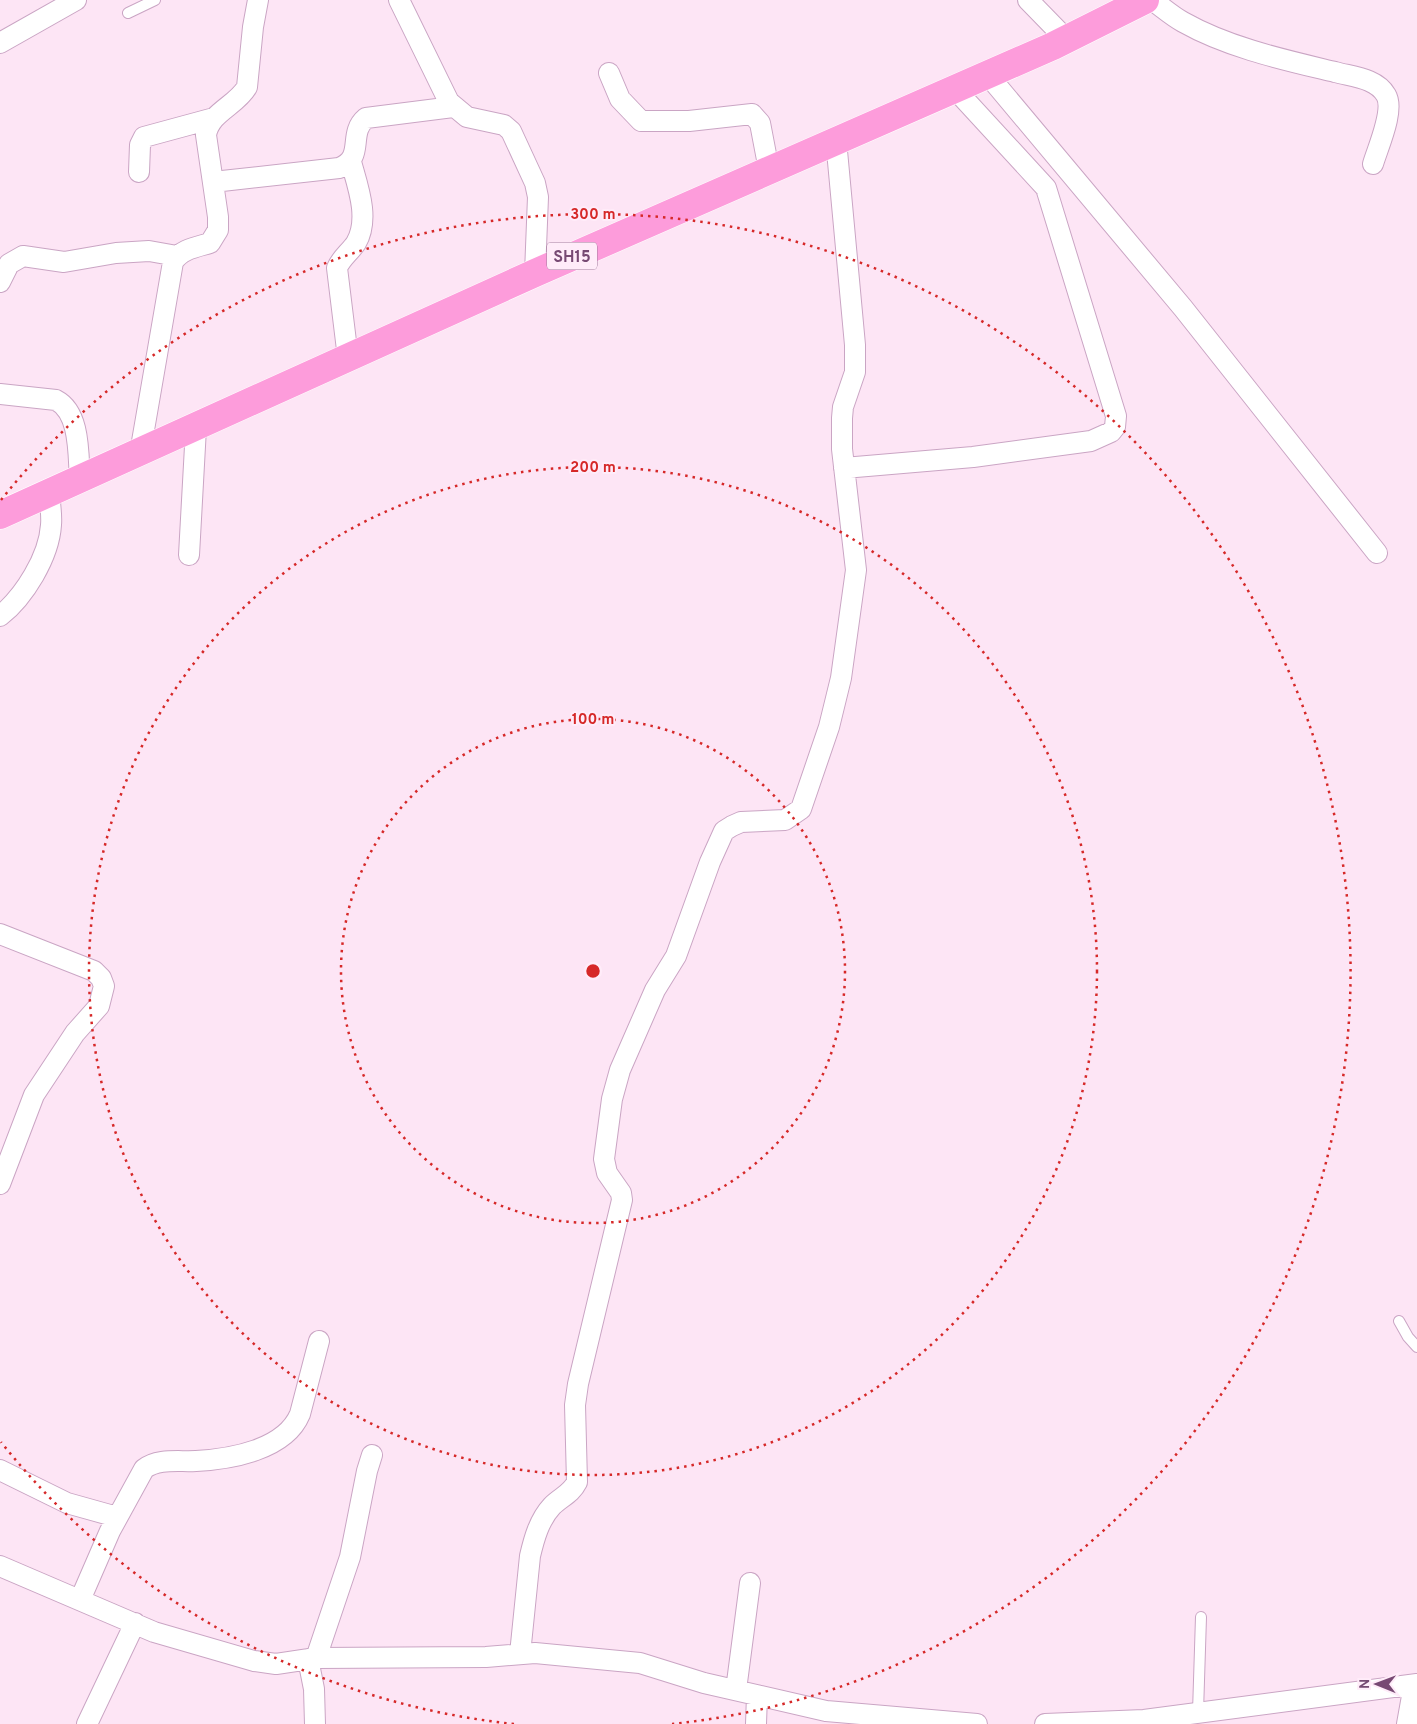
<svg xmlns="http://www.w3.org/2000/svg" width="1417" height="1724" font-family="Overpass,sans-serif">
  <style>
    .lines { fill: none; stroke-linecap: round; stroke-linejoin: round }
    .service-casing { stroke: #caa5c4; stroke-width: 12 }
    .minor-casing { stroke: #caa5c4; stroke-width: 22 }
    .primary-casing { stroke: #fff; stroke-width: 29 }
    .service { stroke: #fff; stroke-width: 10 }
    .minor { stroke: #fff; stroke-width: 20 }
    .primary { stroke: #fd9cdb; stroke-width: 28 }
    .ring { fill: none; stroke: #d62828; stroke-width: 2.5; stroke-dasharray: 2.5 5 }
    .labels { text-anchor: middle; stroke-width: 4; stroke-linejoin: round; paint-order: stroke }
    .shield { fill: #ffecf9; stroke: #a07a9b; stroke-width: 1 }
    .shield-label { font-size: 16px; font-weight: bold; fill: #774973 }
    .centre { fill: #d62828; stroke: #ffecf9; stroke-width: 2.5 }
    .ring-label { font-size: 15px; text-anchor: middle; font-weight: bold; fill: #d62828; stroke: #ffecf9; stroke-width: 4; stroke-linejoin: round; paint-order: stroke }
  </style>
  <rect width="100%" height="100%" fill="#fde5f5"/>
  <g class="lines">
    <!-- service casing -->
    <g class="service-casing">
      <path id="service" d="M 128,13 L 155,0
        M 1399,1321 L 1408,1337 L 1417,1347
        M 1198,1712 L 1201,1617"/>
    </g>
    <!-- minor casing -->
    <g class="minor-casing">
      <path id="minor" d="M 399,0 L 449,102 L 467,117 L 504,125 L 511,131 L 535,183 L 538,197 L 535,273
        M 1028,0 L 1066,39
        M 1152,0 C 1162,7 1172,16 1183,22 C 1229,48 1285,60 1335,72 C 1353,77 1376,78 1386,95 C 1395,110 1378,147 1373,164
        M 0,43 L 76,0
        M 609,73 L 620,99 L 641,121 L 689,121 L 752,114 L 760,123 L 769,170
        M 988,75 L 1183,308 L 1377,553
        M 139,172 L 140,145 L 144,137 L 214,118
        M 213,182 L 339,168 C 366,157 347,134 366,118 L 453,107
        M 0,282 L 9,264 L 23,256 L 64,262 L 116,253 L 149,251 L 177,256
        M 348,358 L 337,268 C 341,258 350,252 356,243 C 370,219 358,187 351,162
        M 0,394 L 56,400 C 81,413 78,456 80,480
        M 140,453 L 173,262 C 181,249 197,247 210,243 L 218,230 L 218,217 L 206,135 C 210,112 236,106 247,87 L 253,27 L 258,0
        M 844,468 L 973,457 L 1091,441 L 1111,432 L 1115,427 L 1116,416 L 1046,188 L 955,89
        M 189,555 L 196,428
        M 0,616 C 24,597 49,557 51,525 C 52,515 50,504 49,494
        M 0,934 L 94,971 L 101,978 L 104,986 L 99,1006 L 75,1033 L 34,1095 L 0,1184
        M 0,1470 L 67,1503 L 117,1517
        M 0,1566 L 154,1632 L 254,1661 L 276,1664 L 316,1658 L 486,1657 L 535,1653 L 640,1663 L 704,1683 L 826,1711 L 977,1724
        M 80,1600 L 110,1531 L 144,1469 C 158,1458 179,1462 196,1461 C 231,1459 285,1450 300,1414 L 319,1341
        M 520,1654 L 530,1556 C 534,1539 539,1520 552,1506 C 561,1497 571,1494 577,1482 L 575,1405 L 578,1384 L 622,1200 L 621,1193 L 607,1173 L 604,1159 L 612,1099 L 620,1070 L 655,990 L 676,956 L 710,862 L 724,831 L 732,826 L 741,822 L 785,820 L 801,809 L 829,727 L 841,678 L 856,570 L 842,449 L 842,418 L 843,407 L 855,372 L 855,345 L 836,140
        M 316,1658 L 350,1557 L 367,1471 L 372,1455
        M 308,1659 L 314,1689 L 315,1724
        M 736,1690 L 750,1583
        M 87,1724 L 135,1623
        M 756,1724 L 757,1695
        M 1045,1724 L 1144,1720 L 1417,1684
        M 1407,1724 L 1414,1685"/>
    </g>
    <!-- primary casing -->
    <g class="primary-casing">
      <path id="primary" d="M 0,515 L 535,273 L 1053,46 L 1145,0"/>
    </g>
    <!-- service -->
    <use href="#service" class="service"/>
    <!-- minor -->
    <use href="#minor" class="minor"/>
    <!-- primary -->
    <use href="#primary" class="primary"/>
  </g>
  <!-- distance rings -->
  <g class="ring">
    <circle cx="593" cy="971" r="252"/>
    <circle cx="593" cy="971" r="504"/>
    <path d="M514 1724A757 757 0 0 1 1 1442M1 500A757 757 0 1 1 672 1724"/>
  </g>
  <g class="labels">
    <!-- shield labels -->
    <rect class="shield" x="547" y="242.5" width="50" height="27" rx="4"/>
    <g class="shield-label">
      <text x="572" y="262">SH15</text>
    </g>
  </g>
  <circle cx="593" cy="971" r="8" class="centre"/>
  <g class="ring-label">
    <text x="593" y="219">300 m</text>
    <text x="593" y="472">200 m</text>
    <text x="593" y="724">100 m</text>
  </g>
  <!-- north arrow -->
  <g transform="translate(1377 1684) rotate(271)" stroke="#ffecf9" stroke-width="4" paint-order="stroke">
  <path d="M0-4L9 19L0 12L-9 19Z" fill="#774973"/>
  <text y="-8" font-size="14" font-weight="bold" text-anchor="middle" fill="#774973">N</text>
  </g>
</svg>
